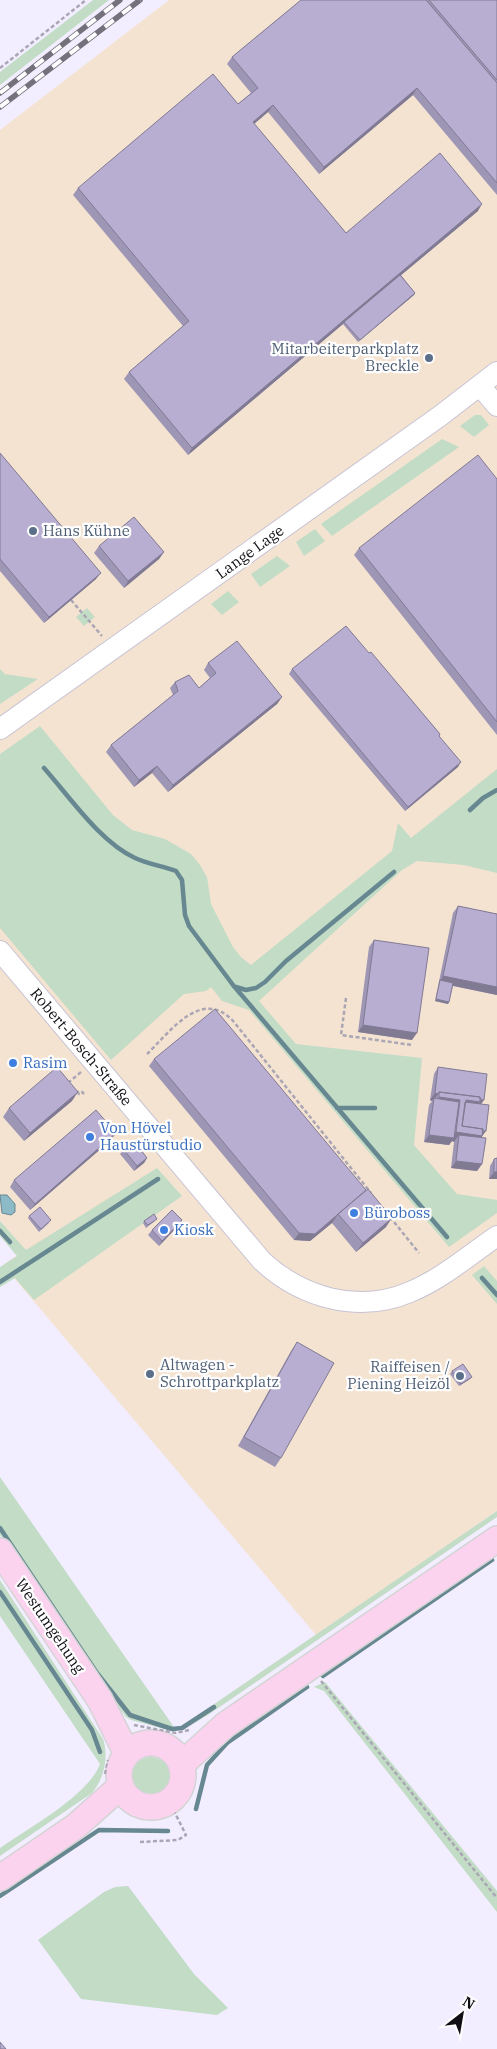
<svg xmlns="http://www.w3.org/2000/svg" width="497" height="2049" font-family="'IBM Plex Serif',serif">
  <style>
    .industrial { fill: #f5e3d2 }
    .green { fill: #c2dcc6 }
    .water { fill: #8cbac6; stroke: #678791 }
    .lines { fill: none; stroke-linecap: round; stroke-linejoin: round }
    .stream { stroke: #678791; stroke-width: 4.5 }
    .minor-casing { stroke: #c7c3d4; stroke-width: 22 }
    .major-casing { stroke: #d4d4d5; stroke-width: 28 }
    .path { stroke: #aaa6b4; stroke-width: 2.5; stroke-dasharray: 4 2.5; stroke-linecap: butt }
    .minor { stroke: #fff; stroke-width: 20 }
    .major { stroke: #fbd3ef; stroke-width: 25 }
    .rail-casing { stroke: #74717c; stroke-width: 5.5 }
    .rail { stroke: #fefefe; stroke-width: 4; stroke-dasharray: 11; stroke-linecap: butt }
    .wall { fill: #9e96b5 }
    .shaded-wall { fill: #817a93 }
    .building { fill: #b8aed2; stroke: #817a93 }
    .service-dot { fill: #5c6f8a; stroke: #fefefe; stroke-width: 2 }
    .shop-dot { fill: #3f7fe0; stroke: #fefefe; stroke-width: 2 }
    .labels { text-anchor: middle; stroke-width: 4.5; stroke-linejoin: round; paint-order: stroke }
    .service-label { font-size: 15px; fill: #4e5e75; stroke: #fefefe; text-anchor: end }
    .street-label { font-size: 15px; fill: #110f15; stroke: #fefefe }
    .shop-label { font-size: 15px; fill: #366cbe; stroke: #fefefe; text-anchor: start }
  </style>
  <rect width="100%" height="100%" fill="#f2eeff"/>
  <!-- industrial -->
  <path class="industrial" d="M 169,0 L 497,0 L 497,1511 L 316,1635 L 3,1265 L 25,1250 L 0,1221 L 0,130 Z"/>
  <!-- green -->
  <path class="green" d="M 93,0 L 109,0 L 0,85 L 0,72 Z
    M 475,415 L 481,415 L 489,425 L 474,437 L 460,426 Z
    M 442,439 L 459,447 L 332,536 L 321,524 Z
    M 315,529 L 325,541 L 304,556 L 296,542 Z
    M 277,556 L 290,566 L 260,587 L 251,574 Z
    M 228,591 L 239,602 L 222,615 L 211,604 Z
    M 87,608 L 95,617 L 84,626 L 76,617 Z
    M 0,669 L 5,674 L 38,679 L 0,704 Z
    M 40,726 L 113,815 L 132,830 L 165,839 L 191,854 L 200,865 L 207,877 L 211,904 L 233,947 L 241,957 L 251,965 L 392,851 L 398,823 L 411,838 L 497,769 L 497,873 L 464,865 L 417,861 L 402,870 L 259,1001 L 296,1044 L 422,1058 L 414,1145 L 457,1194 L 497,1200 L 497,1213 L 449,1247 L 249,1010 L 222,1001 L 211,987 L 206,991 L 184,994 L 111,1060 L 0,928 L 0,754 Z
    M 157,1168 L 182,1196 L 34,1300 L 15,1278 L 0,1287 L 0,1267 L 17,1256 L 0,1236 L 0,1221 L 26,1250 Z
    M 484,1266 L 497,1281 L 497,1304 L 472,1275 Z
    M 0,1477 L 176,1730 L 497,1511 L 497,1517 L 208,1715 C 196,1722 186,1729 172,1731 L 131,1720 L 126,1717 L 91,1671 L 0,1535 Z
    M 0,1580 L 103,1739 C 109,1757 104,1779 92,1793 L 0,1856 L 0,1848 C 27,1829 89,1795 100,1764 L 0,1616 Z
    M 325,1682 L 497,1891 L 497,1912 L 324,1691 L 314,1687 Z
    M132 1776a19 19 0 1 1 38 0a19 19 0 1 1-38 0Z
    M 128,1886 L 194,1974 L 228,2008 L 217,2015 L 81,1999 L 38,1940 L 104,1892 L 115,1887 Z"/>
  <!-- water -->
  <path class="water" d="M 0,1195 L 7,1195 L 15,1204 L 15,1212 L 11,1215 L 2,1213 Z"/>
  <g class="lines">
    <!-- stream -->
    <path class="stream" d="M 44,768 C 69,796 100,842 135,858 C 148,864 163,866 176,871 L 182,880 L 185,915 L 189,926 L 233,985 L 447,1237
      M 470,810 L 483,798 L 497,790
      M 236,987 L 246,990 L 256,988 L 265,982 L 286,961 L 394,872
      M 337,1108 L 375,1108
      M 0,1231 L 10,1242
      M 482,1278 L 497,1295
      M 0,1282 L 158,1179
      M 0,1528 L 97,1673 L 130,1715 L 172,1729 L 182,1728 L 214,1707
      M 0,1592 L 92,1730 L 100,1752
      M 323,1676 L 492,1560
      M 196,1809 L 207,1765 L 227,1743 L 307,1687
      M 0,1896 L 99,1830 L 168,1831"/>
    <!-- minor casing -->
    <g class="minor-casing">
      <path id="minor" d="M 480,386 L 497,406
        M 0,729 L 440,416 L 497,372
        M 0,951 L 262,1261 C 302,1298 359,1314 410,1292 C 442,1279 469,1255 497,1236"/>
    </g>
    <!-- major casing -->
    <g class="major-casing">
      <path id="major" d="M 0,1551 L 100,1700 L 127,1754
        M119 1775a32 32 0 1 1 64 0a32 32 0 1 1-64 0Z
        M 181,1765 L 225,1725 L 497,1539
        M 0,1878 L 76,1826 L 121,1786"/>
    </g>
    <!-- path -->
    <path class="path" d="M 0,68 L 86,0
      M 71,600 L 102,636
      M 346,998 L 341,1035 L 412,1045
      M 147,1054 C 170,1032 202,986 234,1022 L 371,1193
      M 48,1058 L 58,1070
      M 68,1083 L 81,1072
      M 77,1091 L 79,1094 L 82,1092 L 84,1094
      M 390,1217 L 419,1253
      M 321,1681 L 497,1898
      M 134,1725 L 176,1733 L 189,1730
      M 105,1774 L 108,1760
      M 140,1842 L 178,1840 L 186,1835 L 169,1801"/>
    <!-- minor -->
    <use href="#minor" class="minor"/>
    <!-- major -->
    <use href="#major" class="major"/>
    <!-- rail casing -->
    <g class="rail-casing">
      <path id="rail" d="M 0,93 L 120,0
        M 0,107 L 140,0"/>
    </g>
    <!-- rail -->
    <use href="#rail" class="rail"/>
  </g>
  <!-- wall -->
  <path class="wall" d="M 301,0 L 497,0 L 497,195 L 413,95 L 319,174 L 268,112 L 254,124 L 346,233 L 478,211 L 401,275 L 415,293 L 414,295 L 358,342 L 343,324 L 188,455 L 124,379 L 129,372 L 183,326 L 73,195 L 78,188 L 238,104 L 251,93 L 227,64 L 232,57 Z
    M 0,453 L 96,579 L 44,623 L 0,571 Z
    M 497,479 L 497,735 L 354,555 L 359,548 Z
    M 99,546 L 164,552 L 159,559 L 124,588 L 94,553 Z
    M 369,653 L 440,734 L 439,736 L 458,767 L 405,811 L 289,674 L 292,669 Z
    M 208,663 L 282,697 L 277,704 L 168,792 L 152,773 L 134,787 L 106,752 L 111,745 L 173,695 L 170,688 L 175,682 L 199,688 L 210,678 L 204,670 Z
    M 458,906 L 497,914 L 497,995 L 453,986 L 449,1002 L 448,1004 L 435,1001 L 453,913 Z
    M 374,940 L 412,1040 L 358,1032 L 369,947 Z
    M 154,1059 L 386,1227 L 356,1252 L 332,1223 L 310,1241 L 294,1240 L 149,1066 Z
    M 438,1067 L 481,1104 L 482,1164 L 477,1171 L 451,1168 L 454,1142 L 452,1141 L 449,1145 L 424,1142 L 429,1105 L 432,1101 L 430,1100 L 434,1074 Z
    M 72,1101 L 24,1141 L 3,1117 L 9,1108 Z
    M 111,1140 L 30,1210 L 10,1187 L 14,1180 Z
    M 124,1150 L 147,1158 L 144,1163 L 134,1171 L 120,1154 Z
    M 497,1158 L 497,1179 L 489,1179 L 490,1166 L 494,1159 Z
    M 29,1216 L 49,1223 L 39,1232 L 28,1218 Z
    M 182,1220 L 179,1225 L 159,1246 L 148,1235 L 152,1230 Z
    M 144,1221 L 155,1221 L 146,1228 L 143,1223 Z
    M 297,1342 L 281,1458 L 275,1467 L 238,1446 L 291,1351 Z
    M 452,1371 L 470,1379 L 459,1386 L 450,1374 Z"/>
  <!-- shaded-wall -->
  <path class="shaded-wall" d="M 417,88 L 413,95 L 319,174 L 324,167 Z
    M 273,105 L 268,112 L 248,129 L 253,122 Z
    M 482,204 L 478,211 L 345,322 L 344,322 L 343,324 L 188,455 L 192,448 Z
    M 415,293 L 414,295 L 358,342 L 360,340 Z
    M 164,552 L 159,559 L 124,588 L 128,581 Z
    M 101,573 L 96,579 L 44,623 L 49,617 Z
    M 282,697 L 277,704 L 168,792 L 173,785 Z
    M 461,762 L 458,767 L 405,811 L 408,807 Z
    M 157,766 L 152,773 L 134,787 L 139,780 Z
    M 443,976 L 497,987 L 497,995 L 440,983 L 440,980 L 439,983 Z
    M 436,999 L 449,1002 L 448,1004 L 435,1001 Z
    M 363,1025 L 417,1033 L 412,1040 L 358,1032 Z
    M 78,1092 L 72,1101 L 24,1141 L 30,1133 Z
    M 435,1093 L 438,1094 L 433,1101 L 434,1098 L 432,1101 L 430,1100 Z
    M 439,1097 L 484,1100 L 479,1107 L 460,1100 L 454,1109 L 433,1106 Z
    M 461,1128 L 486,1131 L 481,1138 L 459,1135 L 454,1142 L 452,1141 L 449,1145 L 424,1142 L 429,1135 L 452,1138 L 456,1132 Z
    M 116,1133 L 111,1140 L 30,1210 L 35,1204 Z
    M 147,1158 L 144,1163 L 134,1171 L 137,1166 Z
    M 456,1161 L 482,1164 L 477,1171 L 451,1168 Z
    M 494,1172 L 497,1172 L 497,1179 L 489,1179 Z
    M 337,1216 L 332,1223 L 310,1241 L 294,1240 L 299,1233 Z
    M 392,1218 L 386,1227 L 356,1252 L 363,1243 Z
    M 182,1220 L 179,1225 L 159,1246 L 162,1241 Z
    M 472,1377 L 470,1379 L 459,1386 L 461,1384 Z"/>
  <!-- building -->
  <path class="building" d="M 301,0 L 426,0 L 497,83 L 497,183 L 417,88 L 324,167 L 273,105 L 253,122 L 346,233 L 440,153 L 482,204 L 192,448 L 129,372 L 189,321 L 78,188 L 213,74 L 238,104 L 258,88 L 232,57 Z
    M 429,0 L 497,0 L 497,80 Z
    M 400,275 L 415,293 L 360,340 L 344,322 Z
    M 0,453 L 101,573 L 49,617 L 0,559 Z
    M 478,455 L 497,479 L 497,722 L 359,548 Z
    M 134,517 L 164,552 L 128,581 L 99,546 Z
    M 346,626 L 369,653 L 371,652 L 440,734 L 439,736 L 461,762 L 408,807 L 292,669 Z
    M 237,641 L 282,697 L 173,785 L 157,766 L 139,780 L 111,745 L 178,691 L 175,682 L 189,675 L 199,688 L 216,673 L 208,663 Z
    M 458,906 L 497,914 L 497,987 L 443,976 Z
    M 374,940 L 429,948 L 417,1033 L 363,1025 Z
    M 440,980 L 453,983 L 449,1002 L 436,999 Z
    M 215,1009 L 366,1190 L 315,1234 L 299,1233 L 154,1059 Z
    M 57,1067 L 78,1092 L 30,1133 L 9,1108 Z
    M 438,1067 L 487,1074 L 484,1100 L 480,1099 L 480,1097 L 439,1092 L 438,1094 L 435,1093 Z
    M 439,1092 L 480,1097 L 480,1102 L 466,1100 L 462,1126 L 483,1129 L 482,1136 L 456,1132 L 460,1100 L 439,1097 Z
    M 434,1098 L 459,1102 L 454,1138 L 429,1135 Z
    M 465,1102 L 489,1105 L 486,1131 L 482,1131 L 483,1129 L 462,1126 Z
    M 96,1110 L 116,1133 L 35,1204 L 14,1180 Z
    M 459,1135 L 486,1138 L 482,1164 L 456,1161 Z
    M 134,1141 L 147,1158 L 137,1166 L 124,1150 Z
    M 497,1158 L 497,1172 L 494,1172 L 494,1159 Z
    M 368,1189 L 392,1218 L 363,1243 L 338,1214 Z
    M 40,1207 L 51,1220 L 41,1229 L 29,1216 Z
    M 172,1210 L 182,1220 L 162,1241 L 152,1230 Z
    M 154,1214 L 157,1219 L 148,1225 L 144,1221 Z
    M 297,1342 L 334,1363 L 281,1458 L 244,1437 Z
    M 463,1364 L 472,1377 L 461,1384 L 452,1371 Z
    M 0,2042 L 6,2049 L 0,2049 Z"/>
  <!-- markers -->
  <g class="service-dot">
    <circle cx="429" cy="358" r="5"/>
    <circle cx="33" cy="531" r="5"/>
    <circle cx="150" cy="1374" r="5"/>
    <circle cx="460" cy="1376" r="5"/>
  </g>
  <g class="shop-dot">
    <circle cx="13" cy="1063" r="5"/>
    <circle cx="90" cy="1137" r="5"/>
    <circle cx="354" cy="1213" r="5"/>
    <circle cx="164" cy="1230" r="5"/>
  </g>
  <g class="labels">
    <!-- service labels -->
    <g class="service-label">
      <text x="419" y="354">Mitarbeiterparkplatz<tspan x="419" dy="17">Breckle</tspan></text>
      <text x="43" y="536" text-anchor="start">Hans Kühne</text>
      <text x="160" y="1370" text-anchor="start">Altwagen -<tspan x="160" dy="17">Schrottparkplatz</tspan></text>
      <text x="450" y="1372">Raiffeisen /<tspan x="450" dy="17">Piening Heizöl</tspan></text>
    </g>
    <!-- street labels -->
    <g class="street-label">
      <text transform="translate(250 552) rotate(-36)" y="5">Lange Lage</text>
      <text transform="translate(81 1047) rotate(50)" y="5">Robert-Bosch-Straße</text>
      <text transform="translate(50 1626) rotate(56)" y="5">Westumgehung</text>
    </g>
    <!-- shop labels -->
    <g class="shop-label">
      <text x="23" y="1068">Rasim</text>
      <text x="100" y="1133">Von Hövel<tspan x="100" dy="17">Haustürstudio</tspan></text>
      <text x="364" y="1218">Büroboss</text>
      <text x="174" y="1235">Kiosk</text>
    </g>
  </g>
  <!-- north arrow -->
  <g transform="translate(462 2014) rotate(31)" stroke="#fefefe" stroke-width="4" paint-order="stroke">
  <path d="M0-4L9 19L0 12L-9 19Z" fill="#110f15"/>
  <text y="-8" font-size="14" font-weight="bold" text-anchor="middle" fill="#110f15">N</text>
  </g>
</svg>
